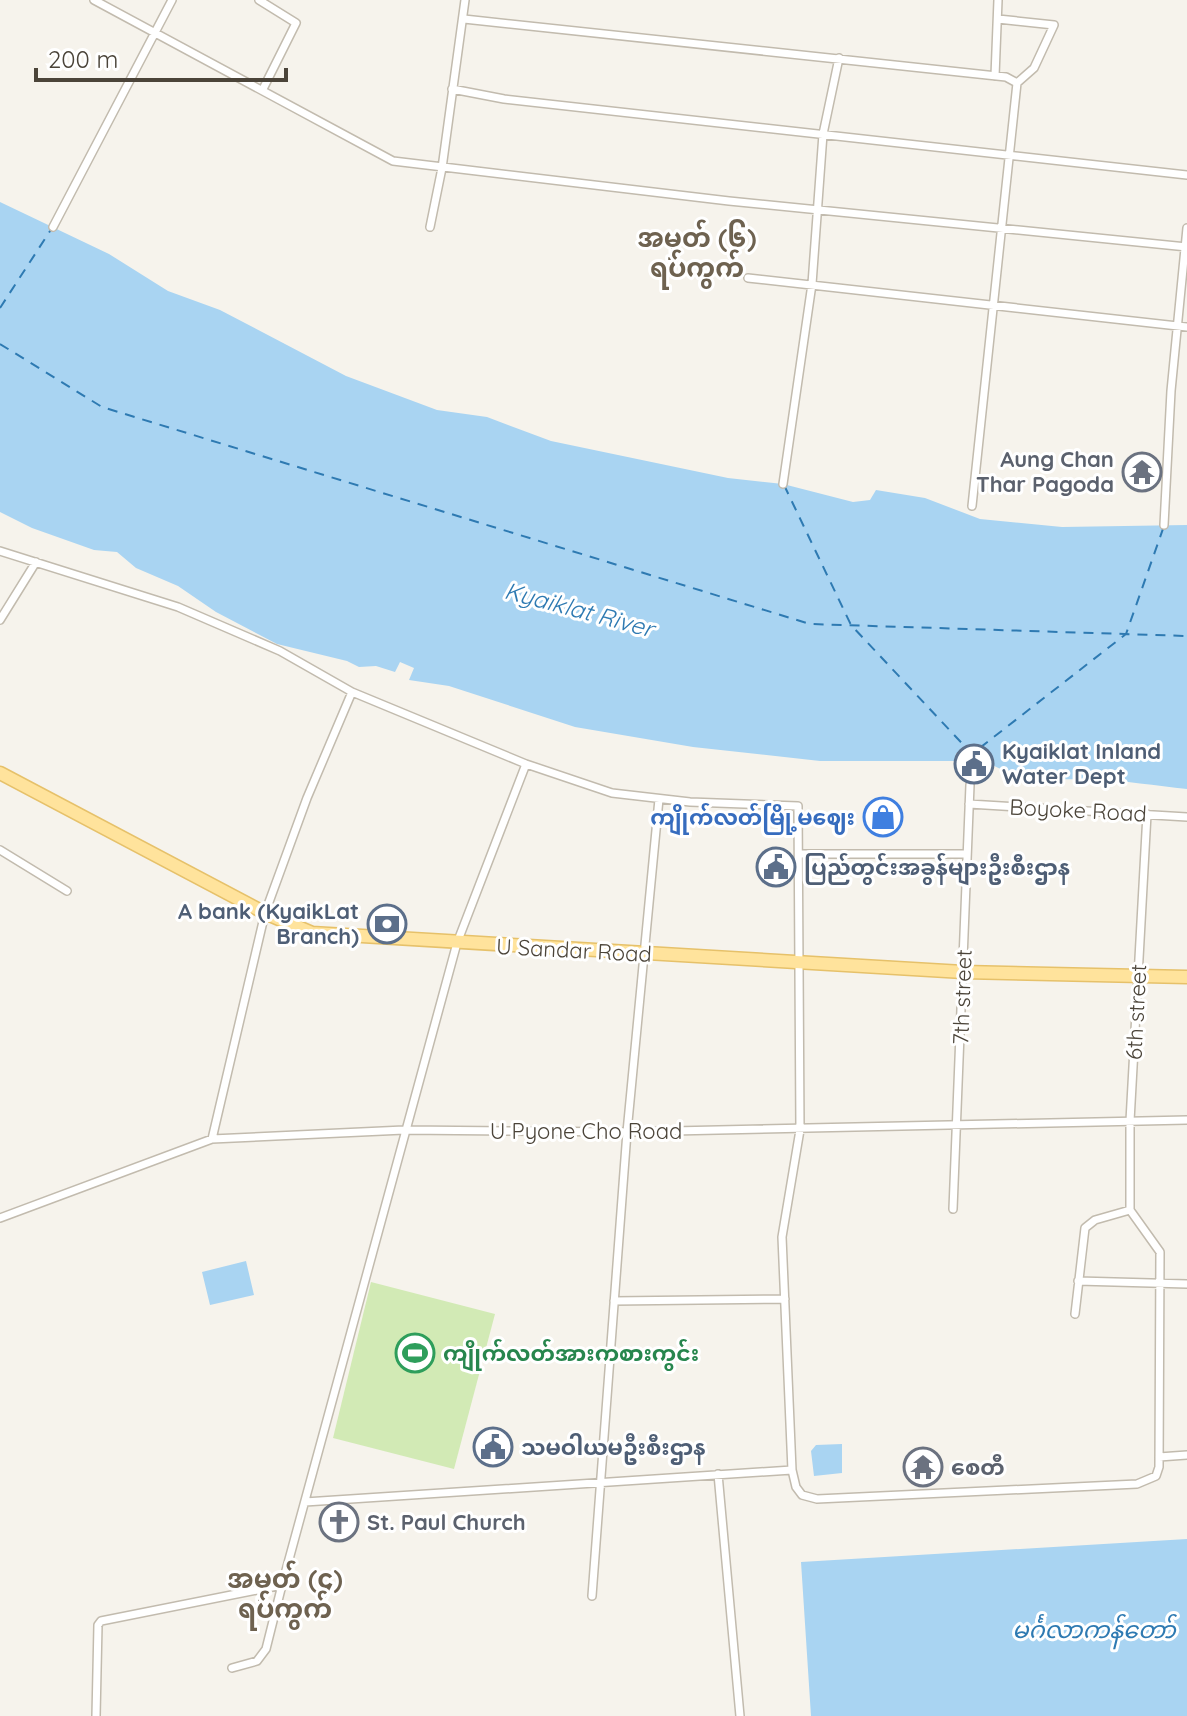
<svg xmlns="http://www.w3.org/2000/svg" width="1187" height="1716" font-family="Quicksand,'Noto Sans Myanmar',sans-serif">
  <style>
    .green { fill: #d2eab5 }
    .water { fill: #a9d4f2 }
    .lines { fill: none; stroke-linecap: round; stroke-linejoin: round }
    .ferry { stroke: #2e7ab2; stroke-width: 2; stroke-dasharray: 10 8; stroke-linecap: butt }
    .minor-casing { stroke: #c2bbae; stroke-width: 10 }
    .primary-casing { stroke: #e6c16a; stroke-width: 15 }
    .minor { stroke: #fff; stroke-width: 7 }
    .primary { stroke: #ffe39c; stroke-width: 12 }
    .labels { text-anchor: middle; stroke-width: 6; stroke-linejoin: round; paint-order: stroke }
    .worship-label { font-size: 22px; font-weight: bold; fill: #5b616d; stroke: #fff; text-anchor: start }
    .service-label { font-size: 22px; font-weight: bold; fill: #4e5e75; stroke: #fff; text-anchor: start }
    .street-label { font-size: 22px; fill: #4b4439; stroke: #fff }
    .shop-label { font-size: 22px; font-weight: bold; fill: #366cbe; stroke: #fff; text-anchor: end }
    .leisure-label { font-size: 22px; font-weight: bold; fill: #27864d; stroke: #fff; text-anchor: start }
    .water-label { font-size: 24px; font-style: italic; fill: #2e7ab2; stroke: #fff }
    .quarter-label { font-size: 26px; font-weight: bold; fill: #6e6250; stroke: #fff }
  </style>
  <rect width="100%" height="100%" fill="#f6f3ec"/>
  <!-- green -->
  <path class="green" d="M 371,1282 L 495,1314 L 454,1469 L 333,1438 Z"/>
  <!-- water -->
  <path class="water" d="M 0,202 L 109,254 L 168,291 L 220,310 L 346,376 L 437,410 L 487,417 L 551,441 L 728,478 L 783,484 L 853,502 L 870,500 L 876,490 L 925,498 L 980,519 L 1062,527 L 1187,525 L 1187,789 C 1156,786 1124,780 1093,780 C 1056,778 1023,783 989,763 L 989,755 L 956,753 L 955,761 L 820,761 L 693,747 L 575,727 L 449,686 L 409,680 L 414,668 L 400,662 L 395,672 L 376,666 L 359,667 L 347,661 L 277,644 L 216,612 L 178,586 L 136,568 L 117,552 L 94,550 L 32,528 L 0,512 Z
    M 246,1261 L 254,1295 L 210,1305 L 202,1272 Z
    M 842,1444 L 842,1473 L 814,1476 L 811,1451 L 816,1445 Z
    M 1187,1539 L 1187,1716 L 811,1716 L 801,1562 Z"/>
  <g class="lines">
    <!-- ferry -->
    <path class="ferry" d="M 0,308 L 52,228
      M 0,344 L 102,407 L 810,624 L 1187,636
      M 784,485 L 851,625 L 972,754 L 1126,634 L 1164,526"/>
    <!-- minor casing -->
    <g class="minor-casing">
      <path id="minor" d="M 94,0 L 393,161 L 729,201 L 1187,247
        M 259,0 L 296,23 L 263,89
        M 464,19 L 1006,77 L 1017,83 L 972,506
        M 998,19 L 1054,25 L 1034,68 L 1017,83
        M 995,76 L 998,0
        M 452,89 L 504,99 L 1187,175
        M 53,227 L 172,0
        M 430,227 L 442,168 L 465,0
        M 748,278 L 1187,327
        M 783,484 L 812,284 L 823,134 L 839,58
        M 1164,525 L 1171,391 L 1187,228
        M 0,551 L 178,607 L 280,651 L 352,692 L 526,764 L 612,793 L 690,802 L 798,806 L 800,1130 L 782,1237 L 792,1470 L 796,1487 L 802,1495 L 817,1499 L 1137,1484 L 1156,1476 L 1159,1467 L 1160,1252 L 1130,1210
        M 0,620 L 36,562
        M 969,804 L 1187,817
        M 0,850 L 67,891
        M 800,854 L 967,854
        M 212,1139 L 265,913 L 307,798 L 352,692
        M 953,1209 L 970,785
        M 1130,1210 L 1130,1121 L 1147,814
        M 0,1218 L 212,1139 L 404,1130 L 627,1132 L 1187,1120
        M 1078,1281 L 1187,1284
        M 614,1301 L 785,1299
        M 1075,1314 L 1085,1228 L 1095,1220 L 1130,1210
        M 1159,1457 L 1187,1455
        M 718,1474 L 740,1716
        M 305,1502 L 792,1470
        M 592,1596 L 627,1132 L 659,799
        M 232,1668 L 257,1661 L 266,1649 L 282,1585
        M 96,1716 L 98,1625 L 101,1621 L 282,1585 L 457,943 L 526,764"/>
    </g>
    <!-- primary casing -->
    <g class="primary-casing">
      <path id="primary" d="M 0,773 L 265,913 L 312,933 L 963,972 L 1187,977"/>
    </g>
    <!-- minor -->
    <use href="#minor" class="minor"/>
    <!-- primary -->
    <use href="#primary" class="primary"/>
  </g>
  <!-- icons -->
  <defs>
    <g id="temple-ring" transform="scale(2)"><circle r="9.5" fill="#fff" stroke="#6b7280" stroke-width="1.5"/><path d="M0-6L5-2H3V0L6.5 2.5H4V6H1.5V3h-3V6H-4V2.5H-6.5L-3 0V-2H-5Z" fill="#6b7280"/></g>
    <g id="civic-ring" transform="scale(2)"><circle r="9.5" fill="#fff" stroke="#5c6f8a" stroke-width="1.5"/><path d="M-.6-6.5H3V-4.5H.6V-3L4-1V1h2V6H-6V1h2V-1L-.6-3ZM-1.2 2.5V6h2.4V2.5Z" fill="#5c6f8a"/></g>
    <g id="shop-ring" transform="scale(2)"><circle r="9.5" fill="#fff" stroke="#3f7fe0" stroke-width="1.5"/><path d="M-5-2.5h2.3a2.7 3.5 0 0 1 5.4 0H5L5.5 6h-11ZM-1.5-2.5h3a1.5 2.3 0 0 0-3 0Z" fill="#3f7fe0"/></g>
    <g id="bank-ring" transform="scale(2)"><circle r="9.5" fill="#fff" stroke="#5c6f8a" stroke-width="1.5"/><path d="M-6-4H6V4H-6ZM0-2.3a2.3 2.3 0 1 0 0 4.6a2.3 2.3 0 1 0 0-4.6Z" fill="#5c6f8a"/></g>
    <g id="stadium-ring" transform="scale(2)"><circle r="9.5" fill="#fff" stroke="#2e9e5b" stroke-width="1.5"/><path d="M0-5a6.5 5 0 1 0 0 10a6.5 5 0 1 0 0-10ZM-3.5-1.8h7v3.6h-7Z" fill="#2e9e5b"/></g>
    <g id="church-ring" transform="scale(2)"><circle r="9.5" fill="#fff" stroke="#6b7280" stroke-width="1.5"/><path d="M-1.2-6h2.4v3.5h3.3v2.4h-3.3V6h-2.4V-.1h-3.3v-2.4h3.3Z" fill="#6b7280"/></g>
  </defs>
  <g fill-rule="evenodd">
    <use href="#temple-ring" x="1142" y="472"/>
    <use href="#civic-ring" x="974" y="764"/>
    <use href="#shop-ring" x="883" y="817"/>
    <use href="#civic-ring" x="776" y="867"/>
    <use href="#bank-ring" x="387" y="924"/>
    <use href="#stadium-ring" x="415" y="1353"/>
    <use href="#civic-ring" x="493" y="1447"/>
    <use href="#temple-ring" x="923" y="1467"/>
    <use href="#church-ring" x="339" y="1522"/>
  </g>
  <g class="labels">
    <!-- worship labels -->
    <g class="worship-label">
      <text x="1114" y="467" text-anchor="end">Aung Chan<tspan x="1114" dy="25">Thar Pagoda</tspan></text>
      <text x="951" y="1475">စေတီ</text>
      <text x="367" y="1530">St. Paul Church</text>
    </g>
    <!-- service labels -->
    <g class="service-label">
      <text x="1002" y="759">Kyaiklat Inland<tspan x="1002" dy="25">Water Dept</tspan></text>
      <text x="804" y="875">ပြည်တွင်းအခွန်များဦးစီးဌာန</text>
      <text x="359" y="919" text-anchor="end">A bank (KyaikLat<tspan x="359" dy="25">Branch)</tspan></text>
      <text x="521" y="1455">သမဝါယမဦးစီးဌာန</text>
    </g>
    <!-- street labels -->
    <g class="street-label">
      <text transform="translate(1078 810) rotate(3)" y="8">Boyoke Road</text>
      <text transform="translate(574 950) rotate(3)" y="8">U Sandar Road</text>
      <text transform="translate(962 997) rotate(-88)" y="8">7th street</text>
      <text transform="translate(1136 1012) rotate(-87)" y="8">6th street</text>
      <text x="586" y="1139">U Pyone Cho Road</text>
    </g>
    <!-- shop labels -->
    <g class="shop-label">
      <text x="855" y="825">ကျိုက်လတ်မြို့မဈေး</text>
    </g>
    <!-- leisure labels -->
    <g class="leisure-label">
      <text x="443" y="1361">ကျိုက်လတ်အားကစားကွင်း</text>
    </g>
    <!-- water labels -->
    <g class="water-label">
      <text transform="translate(579 610) rotate(15)" y="8">Kyaiklat River</text>
      <text x="1094" y="1638">မင်္ဂလာကန်တော်</text>
    </g>
    <!-- quarter labels -->
    <g class="quarter-label">
      <text x="697" y="247">အမှတ် (၆)<tspan x="697" dy="30">ရပ်ကွက်</tspan></text>
      <text x="285" y="1588">အမှတ် (၄)<tspan x="285" dy="30">ရပ်ကွက်</tspan></text>
    </g>
  </g>
  <!-- scale -->
  <path d="M36 68v12h250v-12" fill="none" stroke="#4b4439" stroke-width="4"/>
  <text x="48" y="68" font-size="24" fill="#4b4439" stroke="#ffffff" stroke-width="6" paint-order="stroke">200 m</text>
</svg>
